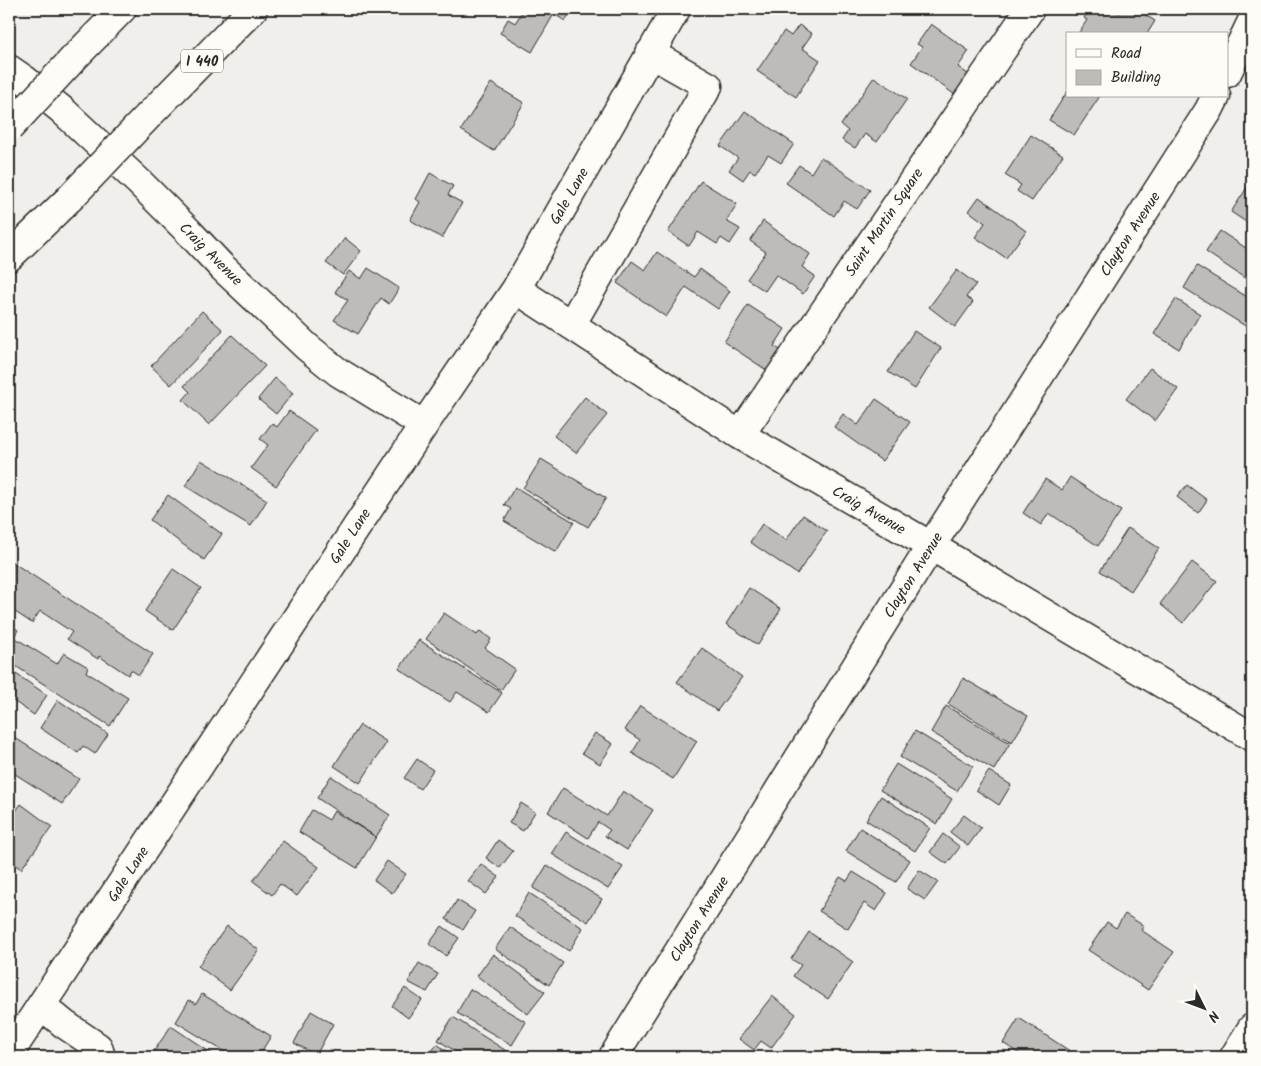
<svg xmlns="http://www.w3.org/2000/svg" width="1261" height="1066" font-family="Kalam,sans-serif">
  <style>
    .building { fill: #bdbcb8; stroke: #2b2b2b }
    .lines { fill: none; stroke-linecap: round; stroke-linejoin: round }
    .minor-casing { stroke: #2b2b2b; stroke-width: 31 }
    .highway-casing { stroke: #2b2b2b; stroke-width: 31 }
    .minor { stroke: #fdfcf7; stroke-width: 28 }
    .highway { stroke: #fdfcf7; stroke-width: 28 }
    .highway-bridge-casing { stroke: #2b2b2b; stroke-width: 31; stroke-linecap: butt }
    .highway-bridge { stroke: #fdfcf7; stroke-width: 28 }
    .labels { text-anchor: middle; stroke-width: 4.5; stroke-linejoin: round; paint-order: stroke }
    .shield { fill: #fdfcf7; stroke: #6a6a68; stroke-width: 1 }
    .shield-label { font-size: 14px; font-weight: bold; fill: #2b2b2b }
    .street-label { font-size: 15px; fill: #2b2b2b; stroke: #fdfcf7 }
  </style>
  <rect width="100%" height="100%" fill="#f0efeb"/>
  <filter id="ink" filterUnits="userSpaceOnUse"><feTurbulence type="fractalNoise" baseFrequency=".02" numOctaves="2"/><feDisplacementMap in="SourceGraphic" scale="10" xChannelSelector="R" yChannelSelector="G"/><feConvolveMatrix kernelMatrix="1 2 1 2 8 2 1 2 1" color-interpolation-filters="sRGB"/></filter>
  <g filter="url(#ink)">
    <!-- building -->
    <path class="building" d="M 524,9 L 573,9 L 565,21 L 554,14 L 532,52 L 500,33 L 508,19 L 515,23 Z
      M 1090,9 L 1113,9 L 1120,13 L 1123,9 L 1136,9 L 1155,21 L 1147,34 L 1078,34 L 1087,20 L 1084,18 Z
      M 931,24 L 969,51 L 958,67 L 972,77 L 958,97 L 911,63 L 922,47 L 917,44 Z
      M 799,25 L 812,34 L 802,48 L 820,60 L 796,97 L 757,71 L 784,31 L 791,36 Z
      M 874,77 L 907,99 L 877,142 L 865,134 L 855,148 L 842,140 L 848,131 L 841,125 Z
      M 491,83 L 524,103 L 494,151 L 461,130 Z
      M 1067,92 L 1067,96 L 1100,96 L 1074,135 L 1049,120 Z
      M 745,111 L 794,144 L 781,163 L 768,155 L 755,173 L 750,170 L 743,180 L 729,170 L 738,158 L 720,146 Z
      M 1031,135 L 1063,155 L 1032,201 L 1017,191 L 1021,185 L 1005,175 Z
      M 821,157 L 870,190 L 857,209 L 844,201 L 834,216 L 786,183 L 799,165 L 811,173 Z
      M 430,173 L 453,186 L 448,195 L 462,203 L 442,238 L 410,220 L 420,202 L 416,199 Z
      M 1252,180 L 1252,226 L 1231,212 Z
      M 701,181 L 737,204 L 726,221 L 740,229 L 730,244 L 721,238 L 717,244 L 698,232 L 689,246 L 668,232 Z
      M 979,197 L 1026,231 L 1006,258 L 975,237 L 985,223 L 969,211 Z
      M 763,221 L 810,254 L 802,267 L 815,276 L 803,294 L 776,275 L 765,291 L 747,279 L 766,252 L 750,241 Z
      M 1220,231 L 1252,252 L 1252,283 L 1206,252 Z
      M 345,238 L 361,251 L 343,275 L 326,263 Z
      M 657,252 L 694,277 L 700,269 L 730,291 L 718,309 L 686,287 L 666,317 L 617,283 L 632,261 L 645,270 Z
      M 1197,266 L 1252,300 L 1252,318 L 1247,327 L 1184,288 Z
      M 368,268 L 399,288 L 389,304 L 381,298 L 358,334 L 334,320 L 348,300 L 335,292 L 349,271 L 361,279 Z
      M 957,270 L 976,284 L 966,297 L 973,302 L 955,327 L 929,307 Z
      M 1176,299 L 1200,314 L 1179,349 L 1154,334 Z
      M 748,305 L 785,329 L 774,346 L 788,355 L 774,375 L 724,342 Z
      M 202,311 L 223,330 L 171,385 L 151,366 Z
      M 914,331 L 941,348 L 915,389 L 888,372 Z
      M 232,335 L 265,366 L 209,425 L 183,400 L 190,392 L 184,386 Z
      M 1150,368 L 1178,389 L 1155,421 L 1126,399 Z
      M 275,378 L 293,393 L 276,414 L 258,399 Z
      M 585,397 L 607,415 L 576,453 L 554,436 Z
      M 876,399 L 910,422 L 882,461 L 834,427 L 843,414 L 858,425 Z
      M 289,411 L 316,430 L 276,486 L 251,468 L 268,445 L 260,439 L 272,423 L 277,427 Z
      M 541,459 L 606,498 L 588,527 L 523,488 Z
      M 201,460 L 267,500 L 251,526 L 185,486 Z
      M 1070,477 L 1121,511 L 1098,546 L 1049,513 L 1041,525 L 1023,513 L 1045,479 L 1062,490 Z
      M 1187,485 L 1207,500 L 1198,513 L 1177,497 Z
      M 515,487 L 574,522 L 556,552 L 504,521 L 511,509 L 504,505 Z
      M 168,495 L 222,534 L 204,560 L 150,520 Z
      M 803,515 L 827,531 L 797,574 L 750,542 L 762,524 L 786,540 Z
      M 1128,528 L 1159,548 L 1131,591 L 1100,571 Z
      M 9,560 L 153,654 L 139,675 L 131,670 L 128,675 L 99,656 L 98,659 L 67,639 L 72,632 L 40,611 L 32,623 L 9,608 Z
      M 1192,562 L 1217,581 L 1183,623 L 1160,604 Z
      M 173,569 L 201,588 L 173,630 L 145,611 Z
      M 749,588 L 781,609 L 758,645 L 726,624 Z
      M 444,613 L 477,635 L 480,631 L 491,639 L 485,648 L 515,669 L 501,690 L 426,639 Z
      M 9,624 L 18,630 L 14,637 L 57,664 L 64,653 L 88,667 L 86,672 L 128,698 L 110,726 L 9,662 Z
      M 419,640 L 502,693 L 489,712 L 457,692 L 450,702 L 399,669 Z
      M 702,648 L 742,677 L 717,711 L 677,682 Z
      M 16,674 L 47,695 L 34,715 L 9,698 L 9,684 Z
      M 963,678 L 1028,716 L 1012,742 L 948,704 Z
      M 58,700 L 108,734 L 95,754 L 83,746 L 78,753 L 40,728 Z
      M 640,706 L 697,741 L 673,779 L 632,753 L 640,740 L 625,730 Z
      M 946,706 L 1010,743 L 994,770 L 931,732 Z
      M 360,725 L 387,742 L 360,783 L 334,766 Z
      M 915,731 L 973,766 L 957,791 L 900,757 Z
      M 595,733 L 613,744 L 600,764 L 582,753 Z
      M 9,734 L 79,779 L 62,804 L 9,770 Z
      M 417,759 L 433,770 L 420,789 L 404,778 Z
      M 896,764 L 952,799 L 937,824 L 880,790 Z
      M 989,771 L 1011,785 L 999,805 L 976,790 Z
      M 331,776 L 390,815 L 376,837 L 317,798 Z
      M 563,788 L 607,816 L 623,791 L 653,810 L 627,850 L 605,836 L 610,830 L 598,822 L 588,838 L 548,812 Z
      M 881,796 L 930,828 L 915,851 L 866,820 Z
      M 521,803 L 535,812 L 523,831 L 509,823 Z
      M 21,804 L 52,827 L 21,869 L 9,860 L 9,820 Z
      M 312,810 L 329,820 L 334,811 L 376,837 L 357,868 L 299,832 Z
      M 964,815 L 981,828 L 968,846 L 950,832 Z
      M 860,828 L 910,860 L 896,882 L 846,851 Z
      M 566,832 L 623,867 L 608,889 L 552,854 Z
      M 943,834 L 960,847 L 947,864 L 930,852 Z
      M 498,840 L 513,851 L 500,868 L 486,858 Z
      M 283,841 L 319,867 L 297,896 L 280,884 L 272,895 L 253,881 Z
      M 387,861 L 406,874 L 392,893 L 374,880 Z
      M 481,864 L 499,877 L 486,894 L 468,881 Z
      M 547,865 L 602,899 L 588,922 L 533,888 Z
      M 919,870 L 938,882 L 925,900 L 907,889 Z
      M 853,872 L 887,893 L 876,911 L 864,903 L 848,929 L 819,911 L 840,877 L 847,881 Z
      M 529,893 L 583,928 L 569,951 L 515,916 Z
      M 457,900 L 475,911 L 463,930 L 446,919 Z
      M 1125,914 L 1144,926 L 1141,930 L 1174,952 L 1148,990 L 1088,950 L 1107,922 L 1116,928 Z
      M 227,926 L 259,950 L 230,990 L 198,966 Z
      M 442,926 L 459,938 L 446,956 L 429,944 Z
      M 510,927 L 563,963 L 549,985 L 495,949 Z
      M 809,932 L 853,962 L 828,999 L 793,976 L 801,965 L 791,959 Z
      M 493,954 L 545,992 L 528,1014 L 477,976 Z
      M 419,963 L 438,974 L 427,992 L 408,982 Z
      M 405,988 L 422,1000 L 408,1018 L 392,1006 Z
      M 470,989 L 526,1022 L 512,1045 L 457,1013 Z
      M 202,994 L 271,1036 L 258,1057 L 233,1057 L 176,1022 L 189,1000 L 196,1004 Z
      M 772,996 L 796,1014 L 771,1048 L 761,1041 L 754,1050 L 739,1039 Z
      M 311,1011 L 333,1024 L 316,1055 L 294,1043 Z
      M 453,1017 L 508,1052 L 505,1057 L 464,1057 L 438,1040 Z
      M 1019,1018 L 1079,1057 L 1024,1057 L 1003,1043 Z
      M 171,1026 L 217,1057 L 150,1057 Z
      M 437,1044 L 455,1057 L 428,1057 Z
      M 722,1051 L 730,1057 L 717,1057 Z"/>
    <g class="lines">
      <!-- minor casing -->
      <g class="minor-casing">
        <path id="minor" d="M 9,69 L 25,80 L 62,110 L 140,183 L 188,231 L 222,267 L 307,347 L 338,372 L 424,425
          M 1227,73 L 1252,21
          M 516,289 L 740,435 L 931,546 L 1252,737
          M 571,325 L 708,86 L 650,53
          M 740,435 L 1030,9
          M 41,1005 L 64,1024 L 98,1047 L 101,1057
          M 9,1054 L 424,425 L 516,289 L 676,9
          M 613,1057 L 931,546 L 1209,110 L 1216,96
          M 1234,1057 L 1252,1028"/>
      </g>
      <!-- highway casing -->
      <g class="highway-casing">
        <path id="highway" d="M 74,58 L 122,9
          M 150,114 L 253,9
          M 9,257 L 70,198"/>
      </g>
      <!-- minor -->
      <use href="#minor" class="minor"/>
      <!-- highway -->
      <use href="#highway" class="highway"/>
      <!-- highway-bridge casing -->
      <g class="highway-bridge-casing">
        <path id="highway-bridge" d="M 9,128 L 74,58
          M 70,198 L 150,114"/>
      </g>
      <!-- highway-bridge -->
      <use href="#highway-bridge" class="highway-bridge"/>
    </g>
  </g>
  <g class="labels">
    <!-- shield labels -->
    <rect class="shield" x="181" y="49.5" width="42" height="23" rx="4"/>
    <g class="shield-label">
      <text x="202" y="66">I 440</text>
    </g>
    <!-- street labels -->
    <g class="street-label">
      <text transform="translate(569 196) rotate(-60)" y="5">Gale Lane</text>
      <text transform="translate(884 222) rotate(-56)" y="5">Saint Martin Square</text>
      <text transform="translate(1130 234) rotate(-57)" y="5">Clayton Avenue</text>
      <text transform="translate(211 254) rotate(45)" y="5">Craig Avenue</text>
      <text transform="translate(869 510) rotate(30)" y="5">Craig Avenue</text>
      <text transform="translate(350 536) rotate(-57)" y="5">Gale Lane</text>
      <text transform="translate(913 575) rotate(-58)" y="5">Clayton Avenue</text>
      <text transform="translate(128 874) rotate(-57)" y="5">Gale Lane</text>
      <text transform="translate(699 919) rotate(-58)" y="5">Clayton Avenue</text>
    </g>
  </g>
  <!-- margin -->
  <rect width="1261" height="1066" fill="none" stroke="#fdfcf7" stroke-width="30"/>
  <rect x="15" y="15" width="1231" height="1036" fill="none" stroke="#2b2b2b" stroke-width="2" filter="url(#ink)"/>
  <!-- legend -->
  <rect x="1066" y="32" width="162" height="65" fill="#fdfcf7" stroke="#a9a8a5"/>
  <rect x="1076" y="49" width="25" height="8" fill="#fdfcf7" stroke="#a9a8a5"/>
  <text x="1111" y="58" font-size="15" fill="#2b2b2b">Road</text>
  <rect x="1076" y="70" width="25" height="15" fill="#bdbcb8" stroke="#a9a8a5"/>
  <text x="1111" y="82" font-size="15" fill="#2b2b2b">Building</text>
  <!-- north arrow -->
  <g transform="translate(1204 1008) rotate(132)" stroke="#fdfcf7" stroke-width="4" paint-order="stroke">
  <path d="M0-4L9 19L0 12L-9 19Z" fill="#2b2b2b"/>
  <text y="-8" font-size="14" font-weight="bold" text-anchor="middle" fill="#2b2b2b">N</text>
  </g>
</svg>
